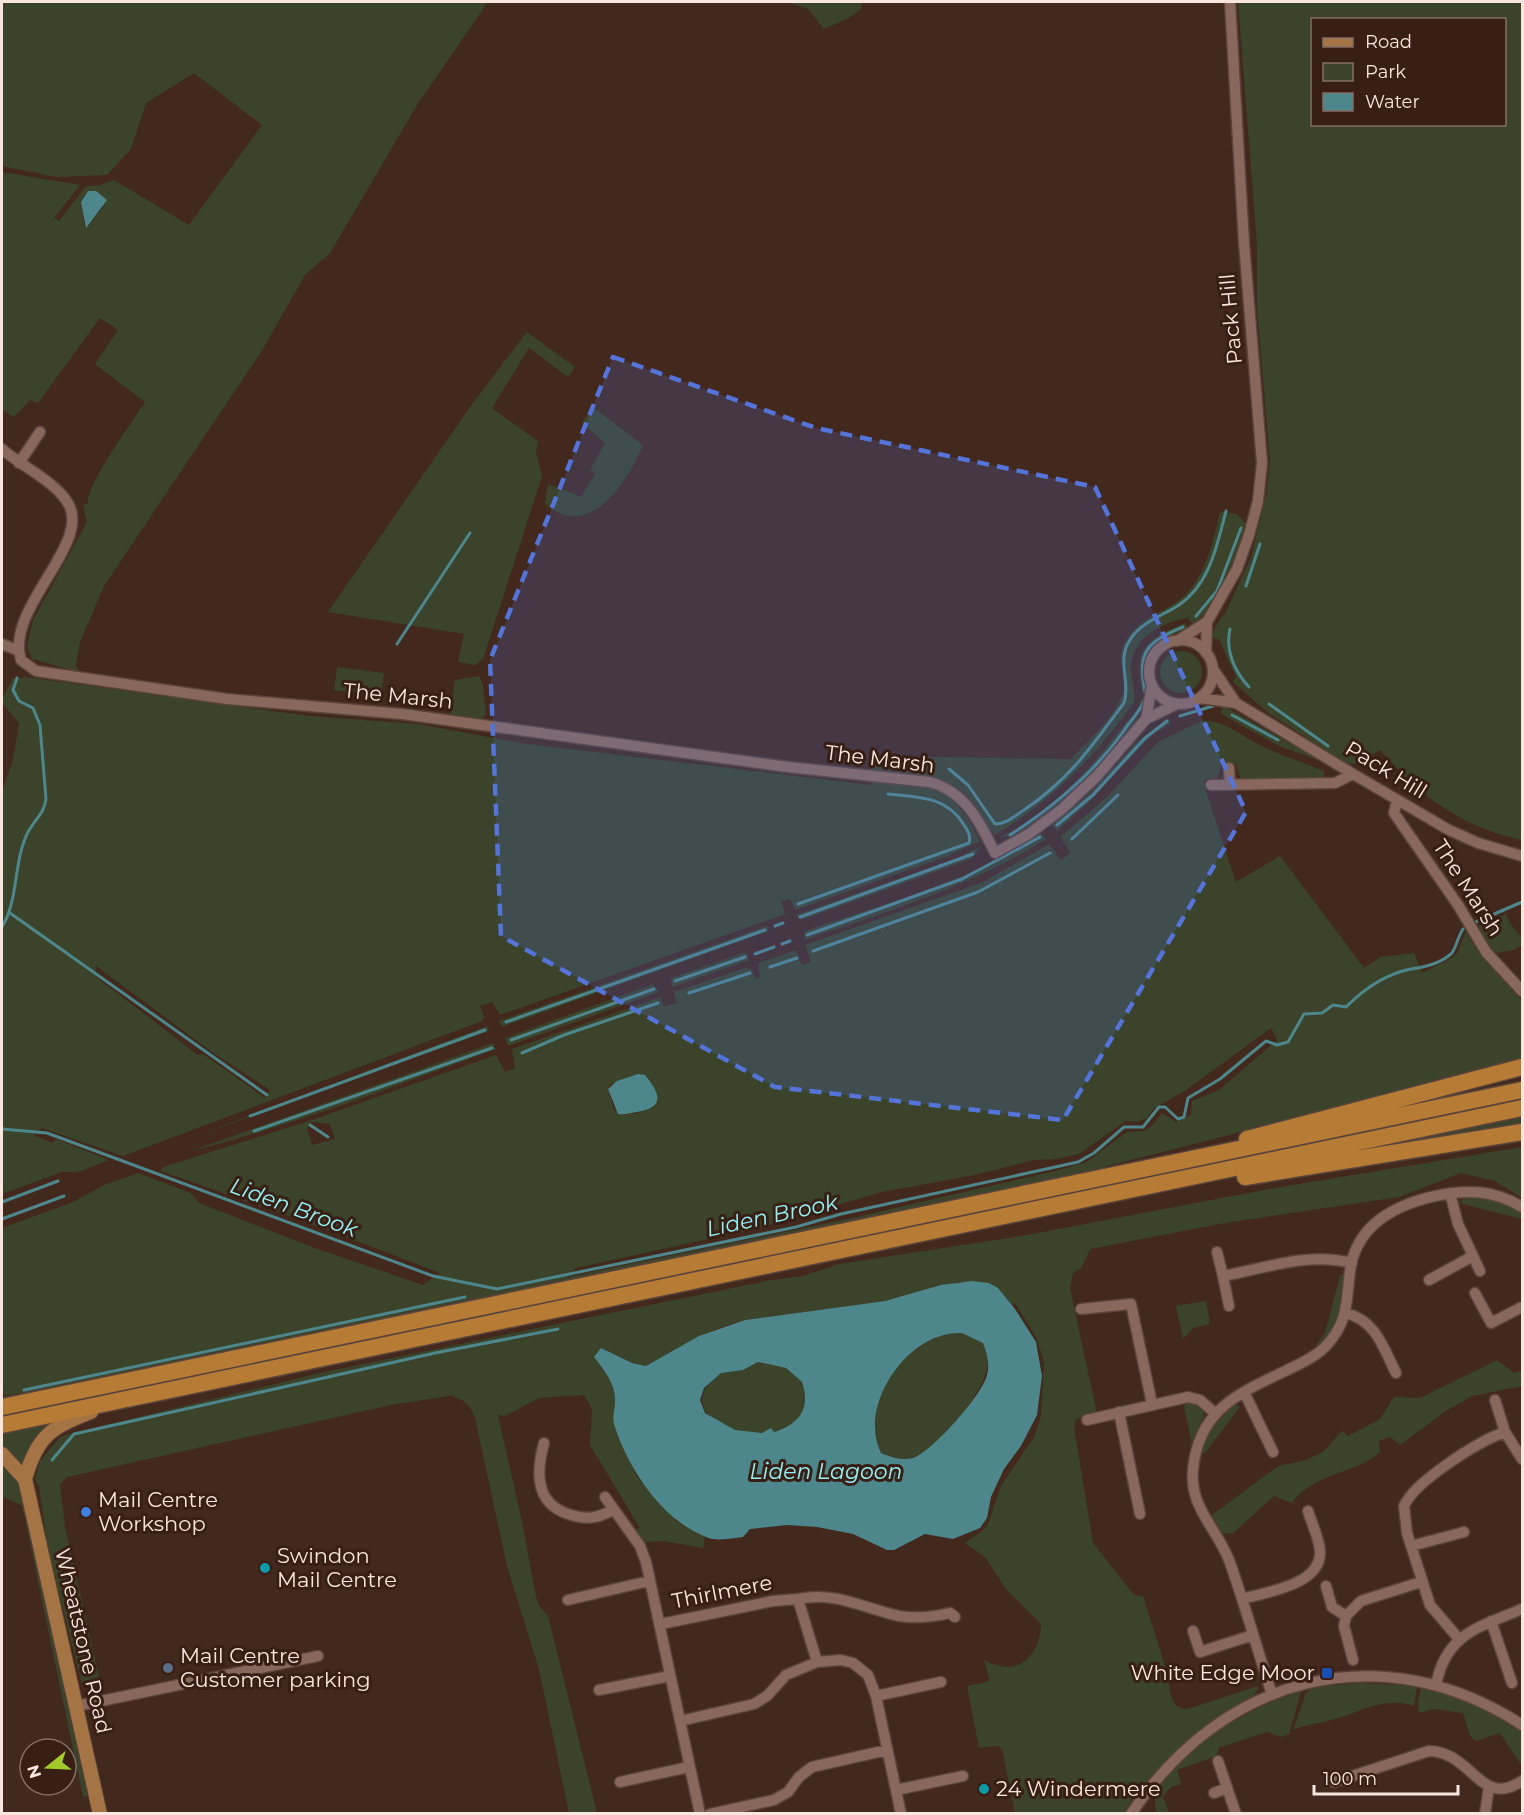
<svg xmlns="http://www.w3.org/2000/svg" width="1524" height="1815" font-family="Montserrat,sans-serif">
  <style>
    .green { fill: #3b442b; fill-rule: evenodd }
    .water { fill: #4d878b; fill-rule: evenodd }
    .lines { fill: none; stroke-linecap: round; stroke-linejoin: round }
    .stream { stroke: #4d878b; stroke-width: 3 }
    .minor-casing { stroke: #5a433a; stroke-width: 13 }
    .major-casing { stroke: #5a433a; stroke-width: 16 }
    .highway-casing { stroke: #5a433a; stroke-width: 19 }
    .minor { stroke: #88685c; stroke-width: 10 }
    .major { stroke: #a47445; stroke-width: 14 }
    .highway { stroke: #b67c35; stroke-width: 16 }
    .marked { fill: #5474da; fill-opacity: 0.2; stroke: #5474da; stroke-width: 4.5; stroke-dasharray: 12 8; stroke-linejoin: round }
    .shop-dot { fill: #3f7fe0; stroke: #381e13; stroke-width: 2 }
    .culture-dot { fill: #0f9aa8; stroke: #381e13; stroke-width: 2 }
    .service-dot { fill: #5c6f8a; stroke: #381e13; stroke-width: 2 }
    .transit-dot { fill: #1a4fb4; stroke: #381e13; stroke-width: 2 }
    .labels { text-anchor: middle; stroke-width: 6; stroke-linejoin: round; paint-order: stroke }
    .street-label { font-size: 21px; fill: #f8e6df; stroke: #381e13 }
    .poi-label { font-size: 21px; fill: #f8e6df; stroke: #381e13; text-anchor: start }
    .water-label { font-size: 22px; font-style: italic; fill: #91f1f7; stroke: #381e13 }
  </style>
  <rect width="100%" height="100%" fill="#42281d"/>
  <!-- green -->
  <path class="green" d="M 2,2 L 488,2 L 417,105 L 330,253 L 305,275 L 261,352 L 104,586 L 80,642 L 76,665 L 79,672 L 32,659 L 27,646 L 33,620 L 87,522 L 83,505 L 88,503 C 86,485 133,421 145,402 L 95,364 L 118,330 L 100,318 L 38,403 L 30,400 L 14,417 L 2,410 L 2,172 L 80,185 L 54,218 L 59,221 L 86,186 L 100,185 L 114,180 L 189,225 L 262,125 L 194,73 L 146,103 L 131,149 L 107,175 L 56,177 L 2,166 ZM 88,191 L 96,191 L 103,207 L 85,228 L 81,202 Z
    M 788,2 L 862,2 L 861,9 L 847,19 L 824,29 L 808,9 Z
    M 1238,2 L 1522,2 L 1522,840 C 1460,827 1421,796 1380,750 L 1357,764 L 1346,763 L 1267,712 L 1233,682 L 1236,677 L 1219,640 L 1212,637 L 1215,627 L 1227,610 L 1251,557 L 1266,496 L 1270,462 L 1257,306 L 1257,244 ZM 1312,20 L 1504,20 L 1504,124 L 1312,124 Z
    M 527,332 L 575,367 L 568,377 L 529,348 L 492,408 L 538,441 L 536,452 L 542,476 L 483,659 L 475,665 L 458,662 L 464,634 L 328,612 L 470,407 Z
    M 593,407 L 643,445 C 631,473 603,524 565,515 C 558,514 551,508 545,504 L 548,484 L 581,497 L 595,474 L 590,470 L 605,443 L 582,423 Z
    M 1220,511 L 1237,514 L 1246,524 C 1238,560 1222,601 1193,625 L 1188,618 C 1163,622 1133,637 1131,666 C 1130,678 1137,690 1134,703 C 1095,756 1052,801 995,835 C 984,824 979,809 968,797 C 946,771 903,776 872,773 L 873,756 L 1071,759 C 1086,743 1119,713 1123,691 C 1126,674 1116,659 1125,642 C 1140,616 1162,614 1182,598 C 1205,578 1214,540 1220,511 Z
    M 1185,623 L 1187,628 C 1145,649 1142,644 1148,694 L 1143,694 C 1132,650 1146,639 1185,623 Z
    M1160 672a21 21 0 1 1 42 0a21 21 0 1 1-42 0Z
    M 337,667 L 384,673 L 381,696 L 334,690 Z
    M 479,676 L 483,686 L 486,714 L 482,719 L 450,716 L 455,680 Z
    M 25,677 L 309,716 L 418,724 L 527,744 L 871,785 L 872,781 C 931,788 952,782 980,841 L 948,856 L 795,910 L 790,899 L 781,901 L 785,914 L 500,1015 L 492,1002 L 480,1006 L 484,1017 L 482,1021 L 123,1156 L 42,1128 L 34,1135 L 52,1143 L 56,1139 L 109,1160 L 78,1172 L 62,1172 L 2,1194 L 2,791 L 13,760 L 19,723 L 2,703 L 2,700 L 12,679 ZM 96,966 L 212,1052 L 270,1090 L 265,1098 L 203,1054 L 198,1055 L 96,977 Z
    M 1142,698 L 1147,699 C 1136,733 1038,840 1000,837 C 1051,813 1090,769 1124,725 C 1131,717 1139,709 1142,698 Z
    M 1222,705 L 1323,762 L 1279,746 L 1221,714 Z
    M 1168,718 L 1171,723 L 1151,736 L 1089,802 L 1057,831 L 1052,825 L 1091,792 L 1138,741 Z
    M 1201,721 C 1224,718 1245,739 1266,748 C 1285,757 1305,763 1324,771 L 1324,778 L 1241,780 L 1236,764 L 1221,765 L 1218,777 L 1204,780 L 1205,789 L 1236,882 L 1280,856 L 1364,968 L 1381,957 L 1414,953 L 1422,973 L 1452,958 L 1458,952 L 1466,931 L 1481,956 L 1522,1001 L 1522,1060 L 1057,1179 L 25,1398 L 20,1393 L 5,1396 L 2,1388 L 2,1228 L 73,1202 L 104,1185 L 138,1173 L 191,1193 L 199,1203 L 312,1247 L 423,1285 L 440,1273 L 336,1233 L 161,1171 L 163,1167 L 312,1120 L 496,1055 L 505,1072 L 515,1068 L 512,1049 L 661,997 L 664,1007 L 677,1003 L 674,992 L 745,968 L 752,969 L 755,979 L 760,977 L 758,963 L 796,950 L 802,965 L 811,962 L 805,945 L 983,882 L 1049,844 L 1061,860 L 1071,853 L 1060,837 L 1106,798 L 1158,742 ZM 1271,1028 L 1277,1040 L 1219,1090 L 1192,1101 L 1191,1115 L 1176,1122 L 1162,1113 L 1153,1125 L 1145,1131 L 1127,1132 L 1086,1162 L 1059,1170 L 852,1218 L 567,1277 L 576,1268 L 759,1228 L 882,1192 L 975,1175 L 1034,1160 L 1057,1159 L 1079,1154 L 1126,1121 L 1138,1122 L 1147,1118 L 1153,1109 L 1186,1090 ZM 649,1081 L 658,1101 C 646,1112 629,1119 614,1110 L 608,1088 L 610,1084 ZM 312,1122 L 330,1124 L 335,1139 L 312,1145 L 307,1128 Z
    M 1041,833 L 1046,839 C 972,886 887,912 804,940 L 805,931 C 883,904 973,882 1041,833 Z
    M 982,846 L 971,859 L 801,920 L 796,915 L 957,858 Z
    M 1506,914 L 1509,922 L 1522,938 L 1522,945 L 1514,950 L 1495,953 L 1480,933 L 1479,925 Z
    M 767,926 L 769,931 L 502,1027 L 499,1021 Z
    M 746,952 L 749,960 L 672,987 L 671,978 Z
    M 653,984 L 659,992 L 508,1046 L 505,1038 Z
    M 487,1026 L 489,1031 L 188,1139 Z
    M 493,1043 L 496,1049 C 395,1086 295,1125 191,1151 Z
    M 1522,1097 L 1522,1102 L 2,1419 L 2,1413 Z
    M 1522,1117 L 1522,1128 L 1306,1163 Z
    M 1522,1147 L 1522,1198 L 1495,1181 L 1461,1173 L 1399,1197 L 1225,1223 L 1090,1249 L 1082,1267 L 1073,1273 L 1070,1288 L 1097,1414 L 1076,1419 L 1074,1427 L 1093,1543 L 1134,1595 L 1143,1596 L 1168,1675 L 1170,1693 L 1175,1705 L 1183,1709 L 1191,1708 L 1258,1686 L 1258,1689 L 1253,1696 C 1199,1726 1158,1762 1123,1813 L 1015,1813 L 1002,1749 L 998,1746 L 979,1748 L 967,1686 L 990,1681 L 984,1660 C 1016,1678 1040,1658 1041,1624 L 1006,1589 L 985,1557 L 965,1543 L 987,1527 L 1001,1486 L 1034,1437 L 1041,1416 L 1044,1362 L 1036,1337 L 1015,1303 L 1012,1305 L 998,1288 L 989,1283 L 958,1282 L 885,1301 L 745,1320 L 716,1329 L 646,1366 L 632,1363 L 601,1348 L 616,1399 L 614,1423 L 637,1477 L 672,1513 L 676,1521 L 705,1537 L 703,1548 L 664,1541 L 644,1542 L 635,1531 L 640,1528 L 590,1445 L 592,1409 L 584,1395 L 539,1398 L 505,1416 L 498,1415 L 522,1522 L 535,1592 L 538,1604 L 548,1616 L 597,1813 L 569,1813 L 539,1669 L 507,1566 L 475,1418 C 470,1405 465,1399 452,1397 L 456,1395 L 391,1405 L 67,1477 L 60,1484 L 65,1527 L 99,1676 L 96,1686 L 82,1684 L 48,1550 L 39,1486 L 35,1479 L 40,1461 L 61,1436 L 324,1372 L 766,1281 L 803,1276 L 839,1264 L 1027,1235 L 1269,1189 Z
    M 1467,1196 L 1495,1199 L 1520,1212 L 1522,1219 L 1459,1203 Z
    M 1344,1274 C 1347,1301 1335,1328 1317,1347 L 1316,1345 L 1325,1333 L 1340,1275 Z
    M 1206,1301 L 1210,1324 L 1193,1328 L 1183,1339 L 1176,1306 Z
    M 955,1332 C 1038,1336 944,1448 912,1458 C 902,1461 891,1457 881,1453 C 857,1404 905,1340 955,1332 Z
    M 1497,1360 L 1514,1373 L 1522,1370 L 1522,1386 L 1472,1396 L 1446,1411 L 1400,1445 L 1390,1437 L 1379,1441 L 1380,1452 C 1354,1475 1314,1472 1292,1503 L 1274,1496 L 1233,1533 L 1220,1534 L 1208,1518 L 1278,1466 L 1307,1460 L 1324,1451 L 1342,1431 L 1348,1436 L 1380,1419 L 1394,1397 L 1420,1398 Z
    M 758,1362 L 786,1368 L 802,1382 C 830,1468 647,1431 719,1374 C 724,1370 735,1372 741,1370 C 747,1369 752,1364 758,1362 Z
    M 1188,1402 L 1193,1402 L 1203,1408 L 1204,1416 L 1189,1447 L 1191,1440 L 1184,1406 Z
    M 1235,1404 L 1240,1407 L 1204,1454 L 1200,1452 C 1206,1435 1216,1411 1235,1404 Z
    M 50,1422 L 32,1443 L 23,1465 L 2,1447 L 2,1433 Z
    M 2,1463 L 19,1481 L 88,1796 L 83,1797 L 22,1505 L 2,1497 Z
    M 1360,1683 L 1417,1686 L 1414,1706 C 1382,1696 1364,1711 1335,1719 C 1321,1723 1307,1724 1293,1730 L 1306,1693 L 1311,1688 Z
    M 1421,1687 L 1476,1705 L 1522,1732 L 1522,1766 L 1500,1733 L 1476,1741 L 1470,1736 L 1463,1713 L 1433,1709 L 1419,1713 L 1418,1704 Z
    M 1301,1692 L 1289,1734 L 1282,1737 L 1267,1732 L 1218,1748 L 1219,1752 L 1216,1754 L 1217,1756 L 1177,1770 L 1181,1784 L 1171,1787 L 1163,1796 L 1169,1813 L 1156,1813 L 1154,1793 C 1192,1744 1241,1709 1301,1692 Z"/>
  <!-- water -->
  <path class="water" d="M 88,191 L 96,191 L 107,200 L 86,228 L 81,202 Z
    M 638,1074 L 645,1075 C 661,1095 665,1107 637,1112 C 630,1113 625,1115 618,1114 L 608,1089 L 617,1081 Z
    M 972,1281 L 989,1283 L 998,1288 L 1015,1309 L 1036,1342 L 1042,1376 L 1037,1415 L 1021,1446 L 1004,1469 L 991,1497 L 987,1518 L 980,1528 L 953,1539 L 925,1534 L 894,1550 L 887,1550 L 853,1534 L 817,1527 L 787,1525 L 750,1529 L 743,1537 C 731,1538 717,1542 706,1537 C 662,1520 628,1469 614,1424 C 612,1416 615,1410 615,1402 C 616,1384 604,1370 594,1357 L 601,1348 L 632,1363 L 646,1366 L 699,1336 L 745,1320 L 885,1301 L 941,1285 ZM 962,1333 L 983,1343 C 987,1353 990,1364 987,1375 C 982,1395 933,1451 913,1458 C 902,1461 891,1457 881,1453 C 857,1405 909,1330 962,1333 ZM 758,1362 L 786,1368 L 802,1382 C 811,1409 799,1424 774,1432 L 771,1428 L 762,1433 L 735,1430 L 705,1413 L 700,1400 L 704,1388 L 721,1373 L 743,1370 Z"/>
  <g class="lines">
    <!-- stream -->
    <path class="stream" d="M 1246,586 L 1260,544
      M 1196,616 L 1217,591 L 1241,528
      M 1230,629 C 1225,650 1234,671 1249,687
      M 397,644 L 470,533
      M 1145,691 C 1137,651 1147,642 1183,627
      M 1269,704 L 1328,746
      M 1232,715 L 1278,740
      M 1180,716 L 1213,706
      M 949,769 L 968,785 L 995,824 C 1006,824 1015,816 1024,810 C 1069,780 1092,746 1124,703 C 1131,682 1116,660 1130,640 C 1141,622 1162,616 1179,605 C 1210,584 1217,545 1226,511
      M 1057,825 L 1093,795 L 1145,738 L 1167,721
      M 1010,835 C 1053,807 1093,774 1123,732 C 1130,721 1139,713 1144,701
      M 1072,839 L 1118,795
      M 798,904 L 969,843 C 971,836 968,831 964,825 C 947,796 918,797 888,794
      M 10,913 L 267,1095
      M 800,917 L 973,854
      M 1476,922 L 1522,902
      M 775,926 L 783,923
      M 2,927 C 19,899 13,862 28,832 C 35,819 44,814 46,799 L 40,725 L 33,708 L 19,701 L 13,690 L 17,678
      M 807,935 L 962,879 L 1040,837
      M 782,944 L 790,941
      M 813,951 L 978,892 L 1050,853
      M 755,954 L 774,947
      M 770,967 L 797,958
      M 675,981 L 745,957
      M 689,993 L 750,973
      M 506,1022 L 765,930
      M 511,1040 L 654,989
      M 522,1053 L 564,1035 L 658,1003
      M 250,1116 L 485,1030
      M 310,1125 L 328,1137
      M 2,1129 L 47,1133 L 433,1276 L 497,1289 L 796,1227 L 841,1214 L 1078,1162 L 1094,1153 L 1124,1127 L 1143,1127 L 1159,1107 L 1165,1107 L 1178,1119 L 1184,1117 L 1188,1098 L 1220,1079 L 1266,1041 L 1277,1045 L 1288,1042 L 1304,1014 L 1322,1013 L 1333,1005 L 1346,1007 C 1364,989 1385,974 1411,969 C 1425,967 1439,964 1451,954 C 1456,949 1458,936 1463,929
      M 254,1131 L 492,1048
      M 2,1202 L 58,1181
      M 2,1219 L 64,1196
      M 24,1390 L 465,1297
      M 52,1460 L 74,1434 L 435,1353 L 558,1329"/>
    <!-- minor casing -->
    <g class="minor-casing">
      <path id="minor" d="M 2,449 C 21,466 51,479 66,500 C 97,541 4,607 21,660 L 36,671 L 227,699 L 402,714 L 788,767 L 929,782 C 965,791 980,822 995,853 L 1029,834 L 1062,809 L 1097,776 L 1146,719 L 1177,704
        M 19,463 L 40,432
        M1149 672a32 32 0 1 1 64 0a32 32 0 1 1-64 0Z
        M 1177,641 L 1207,622
        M 2,644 L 19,651
        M 1206,653 L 1207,622 L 1237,569 L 1249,535 L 1258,501 L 1262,463 L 1244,243 L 1230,2
        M 1213,669 L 1236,703 L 1353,774 L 1449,830 L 1478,843 L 1522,856
        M 1200,698 L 1236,703
        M 1146,719 L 1152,685
        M 1229,768 L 1230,785
        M 1211,785 L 1335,783 L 1353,774
        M 1397,800 L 1394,813 L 1458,905 L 1486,952 L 1522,991
        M 1217,1252 L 1223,1276
        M 1473,1256 L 1480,1271
        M 1429,1280 L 1473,1256 L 1458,1224 L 1450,1193
        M 1475,1293 L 1491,1323 L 1522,1307
        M 1229,1306 L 1223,1276 C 1266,1268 1308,1252 1352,1263
        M 1081,1309 L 1131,1304 L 1152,1404
        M 1346,1313 C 1376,1321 1383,1347 1396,1373
        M 1244,1392 L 1273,1452
        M 1495,1400 L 1505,1432
        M 1119,1412 L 1140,1514
        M 1087,1420 L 1188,1397 L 1200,1400 L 1215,1413
        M 544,1443 C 536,1472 535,1503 568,1514 C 586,1520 596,1519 613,1510
        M 605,1497 L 640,1546 L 646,1562 L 700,1814
        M 1411,1546 L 1464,1532
        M 1326,1586 L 1332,1607 L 1346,1616 L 1344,1626 L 1353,1660
        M 798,1599 C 835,1591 863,1608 899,1616 C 917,1619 933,1617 950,1613 L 955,1617
        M 1242,1599 C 1266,1592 1322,1585 1320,1551 C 1319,1538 1312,1524 1308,1511
        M 568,1600 L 649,1581
        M 1346,1616 L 1361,1601 L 1421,1582
        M 1491,1621 L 1512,1683
        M 661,1624 L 773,1601 L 798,1599 L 817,1662
        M 1193,1631 L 1200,1652 L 1253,1635
        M 1459,1639 L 1430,1605 L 1407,1533 L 1404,1506 C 1415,1481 1479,1441 1505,1432 L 1522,1459
        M 1436,1685 C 1446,1633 1480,1627 1522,1609
        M 599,1690 L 670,1676
        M 1272,1694 C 1257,1650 1245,1604 1229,1560 C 1216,1527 1189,1507 1193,1469 C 1199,1409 1238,1394 1287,1370 C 1300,1364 1315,1357 1325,1347 C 1349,1322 1346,1302 1350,1271 C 1356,1225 1395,1205 1435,1196 C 1468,1189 1494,1190 1522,1207
        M 876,1696 L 941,1682
        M 77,1706 L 318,1656
        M 680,1721 L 754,1704 L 767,1696 L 786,1675 L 817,1662 L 841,1660 L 853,1663 L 868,1675 L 876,1696 L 901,1814
        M 1218,1761 L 1236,1814
        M 620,1782 L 689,1767
        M 1334,1782 L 1429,1751 C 1473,1752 1480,1809 1522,1781
        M 896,1790 L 963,1776
        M 1214,1793 L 1227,1788
        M 710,1814 L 774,1800 L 788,1792 L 799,1777 L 812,1767 L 887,1750
        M 1131,1814 C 1222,1676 1381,1633 1522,1725
        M 1485,1814 L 1489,1787"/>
    </g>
    <!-- major casing -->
    <g class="major-casing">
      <path id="major" d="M 2,1454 L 25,1479 L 100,1814
        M 25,1479 C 37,1436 51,1427 91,1412"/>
    </g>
    <!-- highway casing -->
    <g class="highway-casing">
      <path id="highway" d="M 1247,1139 L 1522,1067
        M 1245,1177 L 1522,1132
        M 2,1407 L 1522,1090
        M 2,1425 L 1522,1108"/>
    </g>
    <!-- minor -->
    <use href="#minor" class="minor"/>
    <!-- major -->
    <use href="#major" class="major"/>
    <!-- highway -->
    <use href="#highway" class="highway"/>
  </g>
  <!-- marked area -->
  <path class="marked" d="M 613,357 L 816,428 L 1095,487 L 1246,812 L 1063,1120 L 775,1087 L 501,936 L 490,660 Z"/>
  <!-- markers -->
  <circle class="shop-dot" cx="86" cy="1512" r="6"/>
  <g class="culture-dot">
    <circle cx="265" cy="1568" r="6"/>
    <circle cx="984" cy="1789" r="6"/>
  </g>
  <circle class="service-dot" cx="168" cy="1668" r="6"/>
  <rect class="transit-dot" x="1321" y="1667" width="12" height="12" rx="3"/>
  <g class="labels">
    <!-- street labels -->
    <g class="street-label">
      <text transform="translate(1231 319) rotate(-95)" y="7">Pack Hill</text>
      <text transform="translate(398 696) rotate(6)" y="7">The Marsh</text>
      <text transform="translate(880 759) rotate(7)" y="7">The Marsh</text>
      <text transform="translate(1386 770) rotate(31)" y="7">Pack Hill</text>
      <text transform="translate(1468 888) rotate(57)" y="7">The Marsh</text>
      <text transform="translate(722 1592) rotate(-11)" y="7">Thirlmere</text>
      <text transform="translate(83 1641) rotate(77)" y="7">Wheatstone Road</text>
    </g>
    <!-- poi labels -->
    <g class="poi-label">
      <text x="98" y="1507">Mail Centre<tspan x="98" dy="24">Workshop</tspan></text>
      <text x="277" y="1563">Swindon<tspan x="277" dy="24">Mail Centre</tspan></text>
      <text x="180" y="1663">Mail Centre<tspan x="180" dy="24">Customer parking</tspan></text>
      <text x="1315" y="1680" text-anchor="end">White Edge Moor</text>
      <text x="996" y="1796">24 Windermere</text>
    </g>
    <!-- water labels -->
    <g class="water-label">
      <text transform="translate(294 1207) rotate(20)" y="8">Liden Brook</text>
      <text transform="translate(772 1215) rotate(-12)" y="8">Liden Brook</text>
      <text x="826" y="1479">Liden Lagoon</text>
    </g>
  </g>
  <!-- border -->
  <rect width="1524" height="1815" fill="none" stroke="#f8e6df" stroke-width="6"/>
  <!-- legend -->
  <rect x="1311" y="18" width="195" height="108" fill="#381e13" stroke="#856e65" stroke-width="1.5"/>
  <rect x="1323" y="38" width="30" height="9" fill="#a47445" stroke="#856e65" stroke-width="1.5"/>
  <text x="1365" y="48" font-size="18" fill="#f8e6df">Road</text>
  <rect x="1323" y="63" width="30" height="18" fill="#3b442b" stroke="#856e65" stroke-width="1.5"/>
  <text x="1365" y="78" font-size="18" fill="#f8e6df">Park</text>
  <rect x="1323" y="93" width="30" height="18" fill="#4d878b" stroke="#856e65" stroke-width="1.5"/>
  <text x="1365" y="108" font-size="18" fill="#f8e6df">Water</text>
  <!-- north arrow -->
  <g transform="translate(48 1767) rotate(252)"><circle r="28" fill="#381e13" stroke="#856e65" stroke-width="1.5"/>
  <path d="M0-4.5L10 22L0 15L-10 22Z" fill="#a1c929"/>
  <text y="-9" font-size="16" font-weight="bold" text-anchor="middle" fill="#f8e6df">N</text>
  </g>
  <!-- scale -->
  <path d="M1314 1785v9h144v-9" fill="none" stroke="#f8e6df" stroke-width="3"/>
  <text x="1323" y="1785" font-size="18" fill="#f8e6df" stroke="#381e13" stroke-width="4.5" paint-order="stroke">100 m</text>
</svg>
